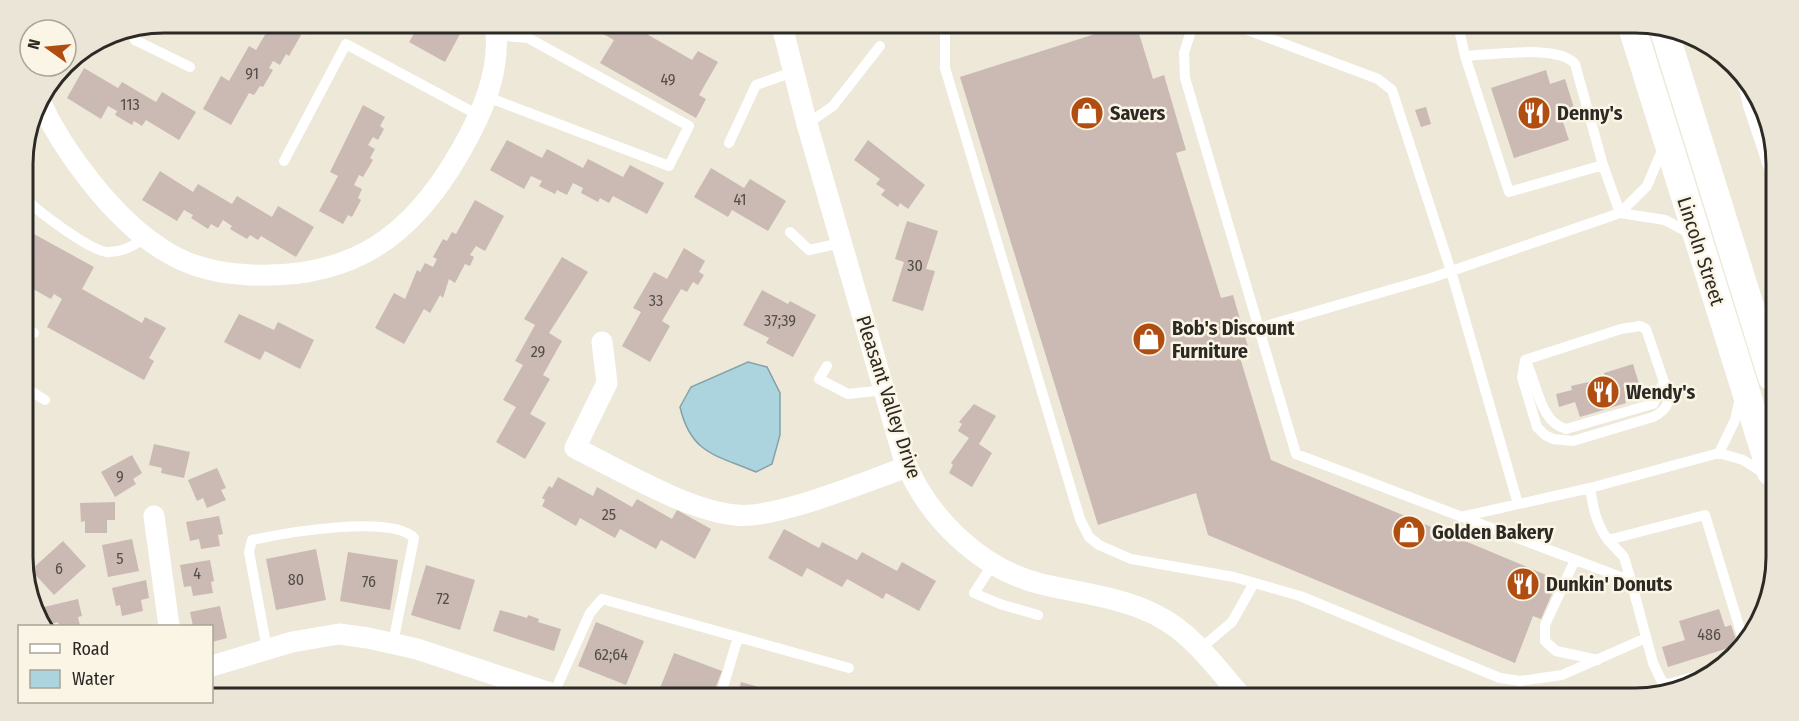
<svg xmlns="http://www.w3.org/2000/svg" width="1799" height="721" font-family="'Fira Sans Condensed',sans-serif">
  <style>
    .water { fill: #acd4df; stroke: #86a1a7; stroke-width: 1.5 }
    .building { fill: #cbb9b4 }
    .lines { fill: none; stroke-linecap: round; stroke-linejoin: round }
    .service { stroke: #fff; stroke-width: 10 }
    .minor { stroke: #fff; stroke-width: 21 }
    .secondary { stroke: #fff; stroke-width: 28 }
    .labels { text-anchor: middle; stroke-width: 5; stroke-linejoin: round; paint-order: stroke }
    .number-label { font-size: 16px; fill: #544e49 }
    .poi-label { font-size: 20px; font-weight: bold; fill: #2d2a25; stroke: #fbf5e6; text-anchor: start }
    .street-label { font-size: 20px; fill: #2d2a25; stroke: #fbf5e6 }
    .rim { fill: none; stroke: #2d2a25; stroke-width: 3 }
  </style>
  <rect width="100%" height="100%" fill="#eee8d9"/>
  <!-- water -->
  <path class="water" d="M 748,362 L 767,367 L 780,393 L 780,435 L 772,464 L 756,472 C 716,455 691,454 680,407 L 691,387 Z"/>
  <!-- building -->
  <path class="building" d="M 272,23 L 317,23 L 310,35 L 300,29 L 297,33 L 301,35 L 289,56 L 286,54 L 280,65 L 273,61 L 269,68 L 273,70 L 263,87 L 260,86 L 254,95 L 249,93 L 231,125 L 203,109 L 221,76 L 229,81 L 249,46 L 256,50 Z
    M 391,24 L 446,24 L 461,32 L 445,62 L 409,42 L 415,32 L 407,27 L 404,31 Z
    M 587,25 L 631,25 L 692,60 L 698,51 L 718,62 L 699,95 L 706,99 L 696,118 L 600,63 L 614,40 Z
    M 1117,27 L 1137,27 L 1153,79 L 1164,75 L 1186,150 L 1176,153 L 1221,298 L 1233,295 L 1248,347 L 1238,351 L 1271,460 L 1558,580 L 1541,619 L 1533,616 L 1515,663 L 1208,535 L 1196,493 L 1098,525 L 960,77 Z
    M 84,68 L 118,88 L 122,82 L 156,102 L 162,92 L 196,112 L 179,140 L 146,120 L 142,126 L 134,121 L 132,125 L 115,115 L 117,111 L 108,106 L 101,119 L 67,98 Z
    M 1546,70 L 1550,84 L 1565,79 L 1575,111 L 1561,116 L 1569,140 L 1514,158 L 1491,88 Z
    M 363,105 L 385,117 L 380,126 L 384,129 L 378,140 L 373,137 L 368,145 L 375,149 L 370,158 L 373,160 L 363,177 L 359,175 L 354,185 L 362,189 L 358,198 L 361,200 L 352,217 L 348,215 L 343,224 L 319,211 L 338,176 L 330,172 Z
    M 1426,107 L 1431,124 L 1421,127 L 1415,110 Z
    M 507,140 L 542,158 L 547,149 L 583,168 L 588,159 L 623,177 L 630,165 L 664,183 L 647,214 L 613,196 L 609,203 L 600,198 L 598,202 L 581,193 L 583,188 L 573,183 L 567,195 L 557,190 L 555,194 L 539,186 L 542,181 L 531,176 L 524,189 L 490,170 Z
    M 868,140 L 925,185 L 908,209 L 900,203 L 898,207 L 881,195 L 885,190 L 876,184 L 880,179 L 854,160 Z
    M 711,168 L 744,188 L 750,179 L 786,201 L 768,231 L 732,210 L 728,217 L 694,197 Z
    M 160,171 L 193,192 L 198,184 L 232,204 L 237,196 L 272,217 L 278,206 L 314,227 L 296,257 L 261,236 L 258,240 L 250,235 L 247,239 L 230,229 L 232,226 L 223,220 L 218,228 L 211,224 L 208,229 L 191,218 L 193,215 L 184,210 L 177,221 L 142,200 Z
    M 475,200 L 504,216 L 485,251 L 476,246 L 470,255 L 474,257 L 470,266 L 465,264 L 455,283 L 449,279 L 443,298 L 440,295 L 430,313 L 424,309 L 404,344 L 375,328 L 394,293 L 405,299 L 417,270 L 420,272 L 425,263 L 433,267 L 437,259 L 433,257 L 443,239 L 447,241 L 452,232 L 456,234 Z
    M 907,221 L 938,231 L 926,269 L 935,271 L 923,311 L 892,301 L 904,262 L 895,259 Z
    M 23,228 L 94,267 L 82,289 L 142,323 L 145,317 L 166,328 L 149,358 L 154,361 L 144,380 L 47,327 L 62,299 L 54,294 L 51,299 L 24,284 Z
    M 684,248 L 705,261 L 699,272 L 704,275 L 698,285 L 693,282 L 687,292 L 681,289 L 662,321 L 670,326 L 650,362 L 622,346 L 641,312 L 633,308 L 654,272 L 667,279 Z
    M 562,257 L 588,272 L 549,333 L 562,341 L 543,375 L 550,379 L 530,414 L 546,423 L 525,459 L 496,442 L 516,407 L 503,400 L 523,365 L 515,361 L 535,325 L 524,319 Z
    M 762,290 L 788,304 L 790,301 L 816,315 L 793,357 L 766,343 L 769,338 L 743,325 Z
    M 239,314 L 274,330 L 278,322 L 314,340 L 300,369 L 265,351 L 260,360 L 224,342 Z
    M 1633,364 L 1642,394 L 1625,399 L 1626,403 L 1580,417 L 1575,402 L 1559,407 L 1556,394 L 1572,390 L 1571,386 L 1606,378 L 1604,373 Z
    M 974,404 L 996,416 L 979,444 L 992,453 L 972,487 L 949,473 L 953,465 L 951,463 L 969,438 L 958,431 L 962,424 L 959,422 Z
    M 154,444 L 190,452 L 184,478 L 161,473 L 162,468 L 149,465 Z
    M 132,455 L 142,473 L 133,479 L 136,484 L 115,497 L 101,472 Z
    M 217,468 L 226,488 L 221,490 L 226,500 L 207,508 L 203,498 L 197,501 L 188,480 Z
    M 558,477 L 593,496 L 597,487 L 632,507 L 637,499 L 672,519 L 677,510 L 711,529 L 695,559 L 661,540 L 656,549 L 620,529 L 615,538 L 580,518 L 576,526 L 542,506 L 545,500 L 542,498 L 549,486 L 552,488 Z
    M 115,502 L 115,520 L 107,520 L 107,533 L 85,533 L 85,521 L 81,522 L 80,503 Z
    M 219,516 L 223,534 L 218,535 L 220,546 L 201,549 L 199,539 L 190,541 L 186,522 Z
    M 784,529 L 819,548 L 822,542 L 857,560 L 862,552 L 897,571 L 902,562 L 936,581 L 919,611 L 886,593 L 883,599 L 847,579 L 842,587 L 807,568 L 802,577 L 768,558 Z
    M 132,539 L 139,571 L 108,577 L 102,545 Z
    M 63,541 L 86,566 L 54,595 L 31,570 Z
    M 316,549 L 326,600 L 276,610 L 266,559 Z
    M 348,552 L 398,560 L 390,610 L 340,601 Z
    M 210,560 L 214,581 L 211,582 L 213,593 L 193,596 L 191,586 L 184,587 L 180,565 Z
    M 426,565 L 475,580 L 460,630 L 411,615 Z
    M 146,580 L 149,598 L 141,600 L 143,611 L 122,616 L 120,605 L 116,606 L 112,588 Z
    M 78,599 L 82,616 L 78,617 L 80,626 L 59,626 L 58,622 L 48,625 L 44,607 Z
    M 220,606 L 227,638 L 212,642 L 212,626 L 193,626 L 190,612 Z
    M 1719,609 L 1725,627 L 1731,625 L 1738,645 L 1668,667 L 1662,647 L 1685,640 L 1679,621 Z
    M 500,610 L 527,618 L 528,615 L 539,619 L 538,622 L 561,629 L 554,651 L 493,631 Z
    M 596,622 L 644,641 L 626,685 L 578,666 Z
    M 674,653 L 722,671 L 713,694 L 658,693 Z
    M 741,682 L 780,693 L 780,694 L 738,694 Z"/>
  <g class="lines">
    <!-- service -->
    <path class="service" d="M 945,26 L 945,68 L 1080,519 L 1089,537 L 1099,545 L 1131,559 L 1234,577 L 1300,596 L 1500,678 L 1520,681 L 1562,675 L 1646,638
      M 1192,28 L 1184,53 L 1185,78 L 1296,454 L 1631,581 L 1653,663 L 1662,682 L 1668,684 L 1719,670
      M 1242,28 L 1378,79 L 1392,90 L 1451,271 L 1518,504
      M 129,29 L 135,40 L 190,67
      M 1459,29 L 1465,56 L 1509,192 L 1603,165 L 1575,64 C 1559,44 1491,55 1465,56
      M 1740,70 L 1748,106 L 1775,187
      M 487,97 L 669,166 L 689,126 L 528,38 L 496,35
      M 807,124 L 833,106 L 880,46
      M 729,143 L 756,85 L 793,72
      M 284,161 L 346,44 L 480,116
      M 1603,165 L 1620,213
      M 23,195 C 33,209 91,251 107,252 C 122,253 134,245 146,238
      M 1620,213 L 1665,220 L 1691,234
      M 790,232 L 809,250 L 841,243
      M 1640,326 L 1646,329 L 1664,382 C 1675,396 1668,410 1653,417 L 1573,441 L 1553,439 L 1545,435 L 1537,427 L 1522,377 L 1525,360 L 1621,329 Z
      M 24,327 L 34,333
      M 1259,328 L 1431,278 L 1620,213 L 1647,186 L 1663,148
      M 1525,360 C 1537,381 1539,422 1566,429 L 1653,404 L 1664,382
      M 827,366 L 819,379 L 848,394 L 884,390
      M 24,387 L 45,400
      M 1719,453 L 1735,420 L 1740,398
      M 1590,488 C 1593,507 1596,524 1608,540 L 1705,515 L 1743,639
      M 1465,516 L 1590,488 L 1719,453 L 1743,460 L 1767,475
      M 1608,540 L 1624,557 L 1631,581
      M 1575,560 L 1545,625 L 1545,641 L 1556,651 L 1598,660
      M 993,564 L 974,593 L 1000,604 L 1038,615
      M 267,649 L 249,552 L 252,540 C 284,533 392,514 414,538 L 393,643
      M 1200,649 L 1232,622 L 1254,583
      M 554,693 L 590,613 L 602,599 L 849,668
      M 721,694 L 738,637"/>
    <!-- minor -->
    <path class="minor" d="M 782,26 L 807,124 L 904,459 C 927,517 980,569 1041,584 C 1079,593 1121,597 1156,615 C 1191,632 1216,667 1241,696
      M 39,99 C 63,152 115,221 165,251 C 190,267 222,274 251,275 C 351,279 411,238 460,152 C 482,114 502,70 495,24
      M 602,342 L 607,383 L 575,448 C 620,470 686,510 735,515 C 775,520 867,481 907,467
      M 154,516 L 169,626
      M 212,666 L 292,642 L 339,634 L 368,638 L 417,649 L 550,693"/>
    <!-- secondary -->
    <path class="secondary" d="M 1633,30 L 1771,472
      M 1664,30 L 1772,377"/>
  </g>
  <!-- icons -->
  <defs>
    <g id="shop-disc" transform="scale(1.725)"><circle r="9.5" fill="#b04e11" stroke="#fbf5e6"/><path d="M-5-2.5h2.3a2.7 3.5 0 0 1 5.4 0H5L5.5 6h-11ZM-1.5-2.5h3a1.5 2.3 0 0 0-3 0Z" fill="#fff"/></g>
    <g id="restaurant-disc" transform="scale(1.725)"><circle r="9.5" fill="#b04e11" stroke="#fbf5e6"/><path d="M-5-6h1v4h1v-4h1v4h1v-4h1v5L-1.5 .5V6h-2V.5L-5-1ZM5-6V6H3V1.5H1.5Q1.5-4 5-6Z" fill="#fff"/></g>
  </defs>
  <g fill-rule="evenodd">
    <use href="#shop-disc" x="1087" y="113"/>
    <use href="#restaurant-disc" x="1534" y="113"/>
    <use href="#shop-disc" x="1149" y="339"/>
    <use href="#restaurant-disc" x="1603" y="392"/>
    <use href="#shop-disc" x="1409" y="532"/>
    <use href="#restaurant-disc" x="1523" y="584"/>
  </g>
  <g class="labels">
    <!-- number labels -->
    <g class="number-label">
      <text x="252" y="79">91</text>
      <text x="668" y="85">49</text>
      <text x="130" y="110">113</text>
      <text x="740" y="205">41</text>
      <text x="915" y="271">30</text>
      <text x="656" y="306">33</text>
      <text x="780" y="326">37;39</text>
      <text x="538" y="357">29</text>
      <text x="120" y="482">9</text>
      <text x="609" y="520">25</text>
      <text x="120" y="564">5</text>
      <text x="59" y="574">6</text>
      <text x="197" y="579">4</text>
      <text x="296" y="585">80</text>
      <text x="369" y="587">76</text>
      <text x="443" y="604">72</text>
      <text x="1709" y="640">486</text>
      <text x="611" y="660">62;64</text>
    </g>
    <!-- poi labels -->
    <g class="poi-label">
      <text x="1110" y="120">Savers</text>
      <text x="1557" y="120">Denny's</text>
      <text x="1172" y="335">Bob's Discount<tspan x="1172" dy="23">Furniture</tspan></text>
      <text x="1626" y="399">Wendy's</text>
      <text x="1432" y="539">Golden Bakery</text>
      <text x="1546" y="591">Dunkin' Donuts</text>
    </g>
    <!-- street labels -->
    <g class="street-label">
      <text transform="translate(1701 251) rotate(72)" y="7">Lincoln Street</text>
      <text transform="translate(889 397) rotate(72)" y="7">Pleasant Valley Drive</text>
    </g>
  </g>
  <!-- crop -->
  <path d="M0 0H1799V721H0ZM164 33H1635A131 131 0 0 1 1766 164V557A131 131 0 0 1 1635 688H164A131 131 0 0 1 33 557V164A131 131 0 0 1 164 33Z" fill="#ebe5d7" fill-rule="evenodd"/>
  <path class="rim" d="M164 33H1635A131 131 0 0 1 1766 164V557A131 131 0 0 1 1635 688H164A131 131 0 0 1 33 557V164A131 131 0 0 1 164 33Z"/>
  <!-- legend -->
  <rect x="18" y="625" width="195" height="78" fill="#fbf5e6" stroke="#a9a499" stroke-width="1.5"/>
  <rect x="30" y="644" width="30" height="9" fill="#ffffff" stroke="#a9a499" stroke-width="1.5"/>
  <text x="72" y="655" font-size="18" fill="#2d2a25">Road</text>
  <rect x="30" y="670" width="30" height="18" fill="#acd4df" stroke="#a9a499" stroke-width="1.5"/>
  <text x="72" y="685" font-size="18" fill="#2d2a25">Water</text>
  <!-- north arrow -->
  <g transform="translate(48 48) rotate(285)"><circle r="28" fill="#fbf5e6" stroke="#a9a499" stroke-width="1.5"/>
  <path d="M0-4.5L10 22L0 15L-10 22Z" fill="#b04e11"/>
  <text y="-9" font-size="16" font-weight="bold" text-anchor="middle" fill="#2d2a25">N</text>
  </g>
</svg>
